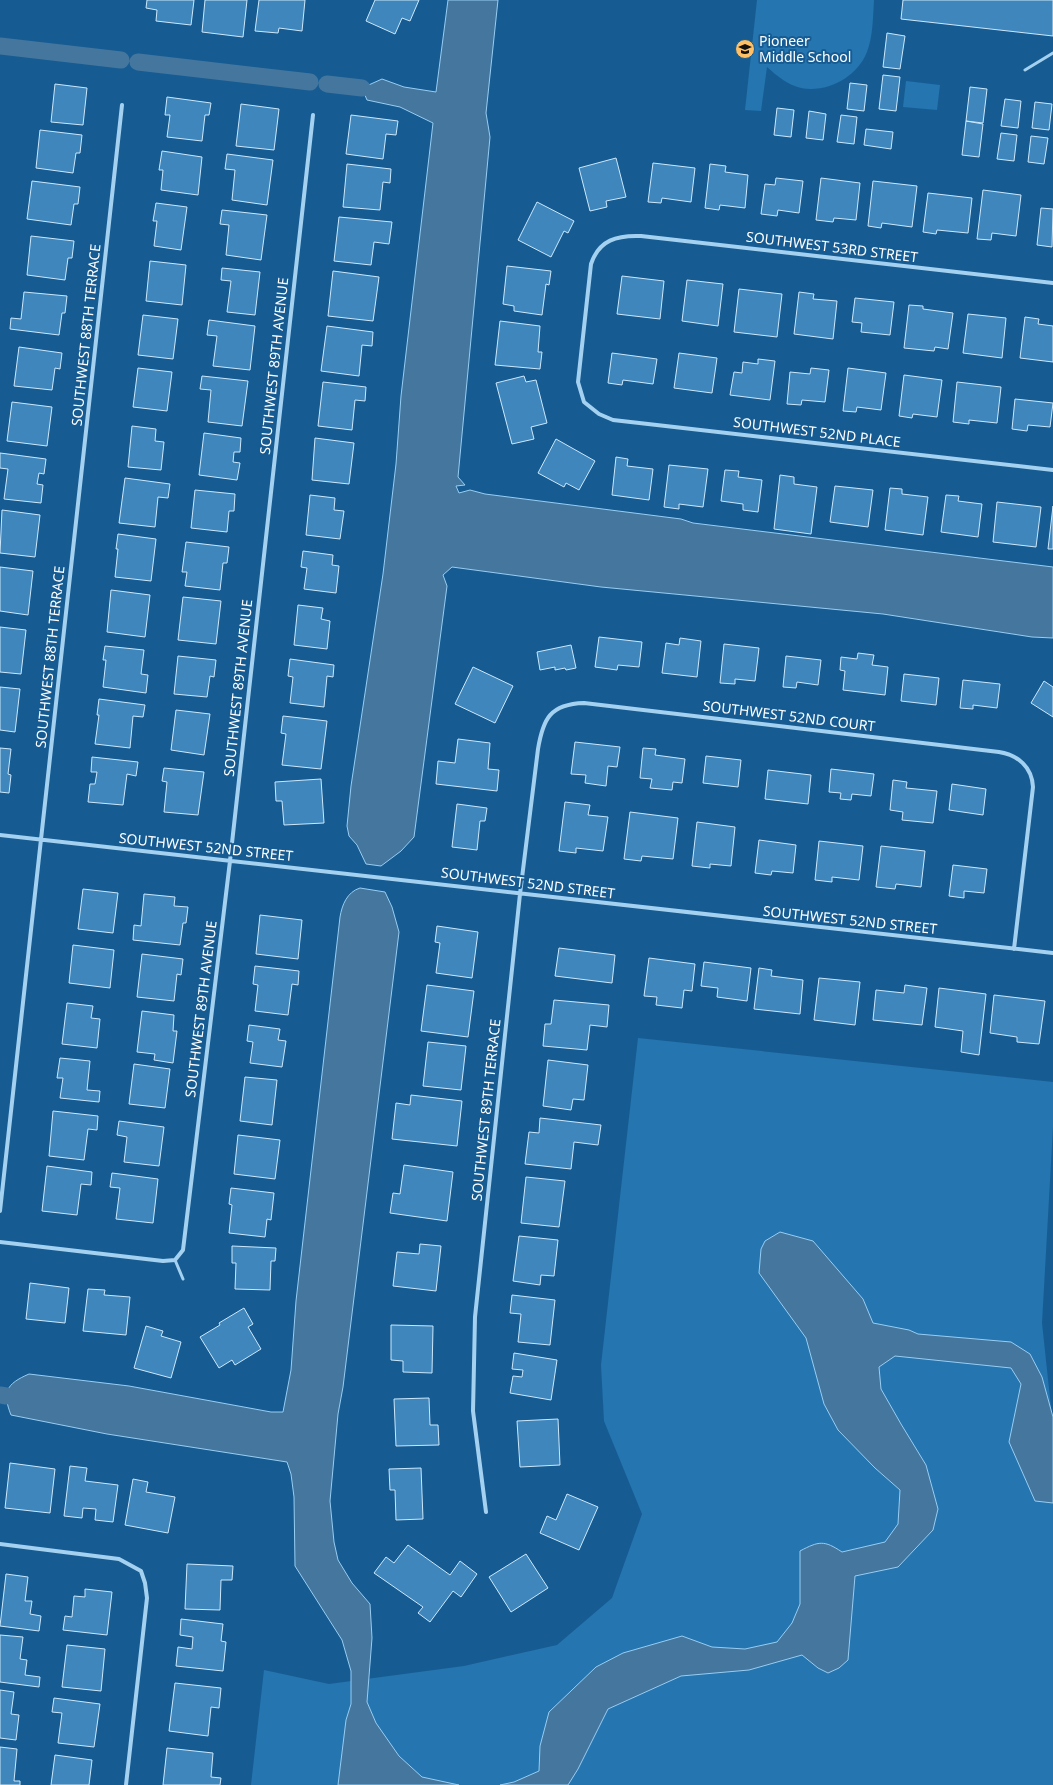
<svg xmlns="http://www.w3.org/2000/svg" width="1053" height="1785" font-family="'Noto Sans',sans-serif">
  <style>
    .green { fill: #2575b0 }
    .water { fill: #45779e; stroke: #98cdf3 }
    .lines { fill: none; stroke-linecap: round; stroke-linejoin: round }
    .canal { stroke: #45779e; stroke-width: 17 }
    .building { fill: #3e86bb; stroke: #cce8fc }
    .service { stroke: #a5d1f1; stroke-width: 3 }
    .minor { stroke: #a5d1f1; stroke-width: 4 }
    .labels { text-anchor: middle; stroke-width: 4; stroke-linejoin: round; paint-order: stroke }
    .poi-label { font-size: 14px; fill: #fff; stroke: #165c93; text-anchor: start }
    .street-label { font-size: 14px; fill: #fff; stroke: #165c93 }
  </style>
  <rect width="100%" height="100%" fill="#165c93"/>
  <!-- green -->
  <path class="green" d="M 757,0 L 874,0 C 873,16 873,37 867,52 C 857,77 828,93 801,88 C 788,85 777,76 767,67 L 761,111 L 745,110 Z
    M 906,81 L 940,85 L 937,110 L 903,107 Z
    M 638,1038 L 1053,1082 L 1053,1127 L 1042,1323 L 1053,1426 L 1053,1785 L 251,1785 L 264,1670 L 329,1684 L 464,1666 L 557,1645 L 612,1598 L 642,1514 L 604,1421 L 601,1365 Z"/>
  <!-- water -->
  <path class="water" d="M 448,0 L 498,0 L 486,113 L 490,137 L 458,477 L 465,485 L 456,486 L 459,493 L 470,490 L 485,494 L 681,519 L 693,523 L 1053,567 L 1053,638 L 1032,637 L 883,614 L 601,587 L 452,567 L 443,575 L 447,586 L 414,837 L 401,851 L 381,866 L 366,864 L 357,845 L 349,836 L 347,826 L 351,786 L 383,574 L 396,464 L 401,396 L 433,123 L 400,107 L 367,100 L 362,88 L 382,79 L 404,87 L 436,92 Z
    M 360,888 L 385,892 L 392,907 L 399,932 L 343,1387 L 338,1414 L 330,1501 L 334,1542 L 338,1560 L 352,1583 L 370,1604 L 372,1638 L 367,1702 L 376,1723 L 399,1756 L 422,1777 L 459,1785 L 338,1785 L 346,1720 L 351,1704 L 351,1671 L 342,1640 L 295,1566 L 294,1497 L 291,1474 L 287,1462 L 107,1434 L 11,1415 C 2,1392 6,1384 29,1374 L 129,1386 L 271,1412 L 283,1412 L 291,1370 L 296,1301 L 340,917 C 342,905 347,892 360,888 Z
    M 780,1232 L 813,1241 L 863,1299 L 873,1323 L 909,1330 L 918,1334 L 1011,1342 L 1030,1354 L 1042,1377 L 1053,1417 L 1053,1503 L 1035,1501 L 1009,1442 L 1021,1384 L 1011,1368 L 895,1356 L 879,1367 L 881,1389 L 901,1424 L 926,1465 L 938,1509 L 933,1530 L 898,1567 L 855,1576 L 848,1660 L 839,1668 L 828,1673 L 818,1668 L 802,1655 L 749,1670 L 681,1676 L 608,1709 L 578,1769 L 568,1785 L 500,1785 L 514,1782 L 539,1771 L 540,1746 L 549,1712 L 596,1667 L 623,1653 L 682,1636 L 712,1647 L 745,1649 L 777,1642 L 792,1623 L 800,1604 L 800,1551 C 819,1541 824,1540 842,1552 L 885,1542 L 898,1524 L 900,1490 L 875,1468 L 838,1430 L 824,1404 L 806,1338 L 759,1273 L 761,1249 L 765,1241 Z"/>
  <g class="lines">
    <!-- canal -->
    <path class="canal" d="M 0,46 L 121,60
      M 138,62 L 310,82
      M 327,84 L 362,88
      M 0,1395 L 6,1396"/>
  </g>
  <!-- building -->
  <path class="building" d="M 147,0 L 194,0 L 191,25 L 156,21 L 157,10 L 146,8 Z
    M 205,0 L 247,0 L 243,37 L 202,32 Z
    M 259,0 L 305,0 L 302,31 L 279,28 L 278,33 L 255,31 Z
    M 375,0 L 419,0 L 410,21 L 402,18 L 395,34 L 366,21 Z
    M 903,0 L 1053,0 L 1053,36 L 901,19 Z
    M 887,33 L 905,36 L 900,69 L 883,67 Z
    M 883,75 L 900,77 L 896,111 L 879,109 Z
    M 850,83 L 867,85 L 864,111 L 847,109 Z
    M 55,84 L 87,88 L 83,125 L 51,122 Z
    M 970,87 L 987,89 L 983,123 L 966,121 Z
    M 167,97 L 211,103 L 209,115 L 205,115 L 202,141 L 167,137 L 170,115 L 165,115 Z
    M 1005,99 L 1021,101 L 1018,128 L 1001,126 Z
    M 1035,102 L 1052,104 L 1049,130 L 1032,128 Z
    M 241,104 L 279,109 L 274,150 L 236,146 Z
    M 777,108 L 794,110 L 791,137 L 774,135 Z
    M 809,111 L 826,114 L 823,140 L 806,138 Z
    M 351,115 L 398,121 L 396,135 L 386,134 L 383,159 L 346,154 Z
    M 841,115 L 857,117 L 854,144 L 837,142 Z
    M 966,121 L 983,124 L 979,157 L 962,155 Z
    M 866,129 L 893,132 L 891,149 L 864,145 Z
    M 40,130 L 82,135 L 80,153 L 76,153 L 73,173 L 36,168 Z
    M 1001,133 L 1017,135 L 1014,161 L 997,159 Z
    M 1031,136 L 1048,138 L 1044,164 L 1028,162 Z
    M 162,151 L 202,157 L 198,195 L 161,190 L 163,170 L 159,170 Z
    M 227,154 L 273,160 L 267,205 L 232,200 L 235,170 L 225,169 Z
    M 616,158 L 626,197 L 606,201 L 607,207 L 590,211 L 579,168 Z
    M 653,163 L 695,168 L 691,202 L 662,198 L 661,203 L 648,202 Z
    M 347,164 L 391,169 L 390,183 L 383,182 L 380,210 L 343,207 Z
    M 710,164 L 726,166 L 725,172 L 748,175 L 745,208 L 720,205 L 719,210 L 705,208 Z
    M 776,178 L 803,181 L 799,213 L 778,210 L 777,216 L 761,214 L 765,184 L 775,185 Z
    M 821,178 L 860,183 L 856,220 L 834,218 L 833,222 L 816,220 Z
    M 32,181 L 80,187 L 78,204 L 74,204 L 71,225 L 27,219 Z
    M 873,181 L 917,186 L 912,227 L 882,223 L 881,228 L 868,226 Z
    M 983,190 L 1021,195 L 1016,236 L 992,233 L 991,240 L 977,239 Z
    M 928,193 L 972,198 L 968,233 L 937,230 L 936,234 L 923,232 Z
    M 537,202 L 574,221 L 568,233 L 564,231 L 551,257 L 518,240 Z
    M 156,203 L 187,207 L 181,250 L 154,246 L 157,221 L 153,221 Z
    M 1041,208 L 1053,209 L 1052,247 L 1037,245 Z
    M 222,210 L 267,215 L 261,260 L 226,255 L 229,225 L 220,224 Z
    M 339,217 L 392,222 L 389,244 L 374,242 L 371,265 L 334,261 Z
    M 31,236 L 74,241 L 72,258 L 68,258 L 65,280 L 27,275 Z
    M 150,261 L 186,265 L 182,305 L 146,301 Z
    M 507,266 L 551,271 L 549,285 L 546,284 L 542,315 L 514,311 L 514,306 L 503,304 Z
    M 222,268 L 260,272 L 255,315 L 227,312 L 231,281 L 221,280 Z
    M 333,271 L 379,277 L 373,321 L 328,316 Z
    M 622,276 L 664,281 L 660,319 L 617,314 Z
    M 687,280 L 723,284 L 718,326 L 682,321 Z
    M 739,289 L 782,294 L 777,337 L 734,332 Z
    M 24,292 L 67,296 L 65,313 L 62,313 L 59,335 L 10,329 L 11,318 L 21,319 Z
    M 799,292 L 814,294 L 813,299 L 837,301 L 833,339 L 794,334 Z
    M 855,298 L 894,302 L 890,335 L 861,332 L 862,323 L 852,322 Z
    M 909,305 L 923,306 L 923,309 L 953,313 L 948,349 L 935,347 L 934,351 L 904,348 Z
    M 968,314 L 1006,318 L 1002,358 L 963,353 Z
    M 143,315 L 178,319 L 173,359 L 138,355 Z
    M 1025,317 L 1039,319 L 1038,324 L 1053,326 L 1053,362 L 1020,358 Z
    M 209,320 L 255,326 L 250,370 L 213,366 L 217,336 L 207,335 Z
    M 500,321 L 540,326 L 538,352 L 542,352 L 540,369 L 495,365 Z
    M 327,326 L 373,332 L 372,346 L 362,345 L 359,376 L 321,371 Z
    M 19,347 L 62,353 L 60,369 L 55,368 L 52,390 L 14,386 Z
    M 612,353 L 657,359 L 653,384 L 623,380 L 622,385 L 608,383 Z
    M 679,353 L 717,358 L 712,393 L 674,388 Z
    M 758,359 L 775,361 L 770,400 L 730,395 L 734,372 L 742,373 L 743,362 L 758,364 Z
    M 138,368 L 172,372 L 167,411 L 133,407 Z
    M 811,368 L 829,370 L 825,402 L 802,400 L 801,405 L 787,404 L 790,372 L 810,374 Z
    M 848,368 L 886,373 L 881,410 L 857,407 L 856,412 L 843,411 Z
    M 904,375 L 942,380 L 937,417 L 913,414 L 912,418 L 899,416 Z
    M 202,376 L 248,381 L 242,426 L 208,422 L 211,390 L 200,389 Z
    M 524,376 L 526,382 L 536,380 L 547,423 L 531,427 L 534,439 L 512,444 L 496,383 Z
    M 323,382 L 366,387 L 365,401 L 355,400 L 352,430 L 318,426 Z
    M 957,382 L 1001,387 L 997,423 L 969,420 L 969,424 L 953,422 Z
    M 1015,399 L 1053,403 L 1050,427 L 1028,425 L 1027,431 L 1012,429 Z
    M 12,402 L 52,407 L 47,446 L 7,441 Z
    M 132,426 L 156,429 L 155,441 L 164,442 L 161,470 L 128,467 Z
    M 204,433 L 241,438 L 240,452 L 234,452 L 233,462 L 240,463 L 237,480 L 199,475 Z
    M 315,438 L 354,443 L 349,484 L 312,480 Z
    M 556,439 L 595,461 L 579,490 L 566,483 L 564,487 L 538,473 Z
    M 0,453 L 46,459 L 44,474 L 39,473 L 37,484 L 43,485 L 41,503 L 4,499 L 8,469 L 0,468 Z
    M 616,457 L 628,459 L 627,466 L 653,469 L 649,500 L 612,495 Z
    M 669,465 L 708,469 L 703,507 L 679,504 L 679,509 L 664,507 Z
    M 725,470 L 739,471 L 738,477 L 762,480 L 758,512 L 743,510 L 743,504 L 721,501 Z
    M 780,475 L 794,477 L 794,484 L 817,487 L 811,534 L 774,529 Z
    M 125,478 L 170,484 L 168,498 L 158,497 L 155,527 L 119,523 Z
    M 835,486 L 873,490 L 868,527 L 830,522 Z
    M 890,488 L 902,489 L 902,494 L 928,497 L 923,535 L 885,530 Z
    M 195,490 L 235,494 L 234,511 L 229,511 L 227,532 L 191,528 Z
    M 310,495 L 335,498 L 334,510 L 344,511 L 340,539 L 306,535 Z
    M 946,495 L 959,496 L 958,501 L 982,504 L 978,537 L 941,532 Z
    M 997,502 L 1041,507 L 1036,547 L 993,542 Z
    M 1053,506 L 1053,549 L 1048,549 Z
    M 2,510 L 40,515 L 35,557 L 0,553 Z
    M 118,534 L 156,539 L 151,581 L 115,577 L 118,549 L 116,549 Z
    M 186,542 L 229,547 L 227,563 L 223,563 L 220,590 L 185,586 L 187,572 L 182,572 Z
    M 303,551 L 333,555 L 332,565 L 339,566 L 336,593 L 304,589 L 307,568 L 301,567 Z
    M 0,567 L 33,571 L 28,615 L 0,611 Z
    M 111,590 L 150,595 L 145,637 L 107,632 Z
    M 183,597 L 221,601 L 216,644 L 178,640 Z
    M 298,605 L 323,608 L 321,619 L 330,621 L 327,649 L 294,645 Z
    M 0,627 L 26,630 L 21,674 L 0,672 Z
    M 599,637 L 642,642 L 639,667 L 618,665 L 617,670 L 595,667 Z
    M 680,638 L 701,641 L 697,677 L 662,673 L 666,643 L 679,645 Z
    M 724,644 L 759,648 L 755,681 L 735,679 L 735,684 L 720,683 Z
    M 571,645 L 576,668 L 566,670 L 565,668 L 555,670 L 555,667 L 540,670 L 537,652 Z
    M 105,646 L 144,650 L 141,674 L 148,675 L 146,693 L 103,687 L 106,660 L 103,660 Z
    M 858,653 L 874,655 L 872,665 L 888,667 L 885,695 L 843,690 L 845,671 L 840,670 L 841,657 L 857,659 Z
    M 178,656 L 216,660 L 214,677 L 210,676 L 207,697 L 174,694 Z
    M 786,656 L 821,660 L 818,685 L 797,682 L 796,688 L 783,687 Z
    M 290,659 L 334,665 L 333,677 L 327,676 L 324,707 L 290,703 L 293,677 L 288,676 Z
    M 473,667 L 513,686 L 495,723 L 455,704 Z
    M 904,674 L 939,678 L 936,705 L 901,701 Z
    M 963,680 L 1000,684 L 997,708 L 973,705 L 973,709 L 960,708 Z
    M 1044,681 L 1053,687 L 1053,717 L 1031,703 Z
    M 0,687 L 20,689 L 15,732 L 0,730 Z
    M 99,699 L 145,705 L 143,717 L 133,716 L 130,748 L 95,744 L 99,715 L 97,715 Z
    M 176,710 L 210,714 L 204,755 L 171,750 Z
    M 283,716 L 327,721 L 321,769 L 282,765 L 286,734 L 281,733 Z
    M 458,739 L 490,743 L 488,769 L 499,770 L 497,791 L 436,784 L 438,761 L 455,763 Z
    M 575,742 L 620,747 L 617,767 L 608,766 L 606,786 L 585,783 L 586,775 L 571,774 Z
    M 0,748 L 11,749 L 8,774 L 11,775 L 9,793 L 0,792 Z
    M 643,748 L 656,749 L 655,755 L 685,759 L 682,783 L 673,782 L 672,790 L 650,788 L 652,779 L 640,778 Z
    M 706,756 L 741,760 L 738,787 L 703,783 Z
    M 92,757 L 138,762 L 136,776 L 127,774 L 123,805 L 88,802 L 90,784 L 95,784 L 97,772 L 91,772 Z
    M 164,768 L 204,772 L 198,815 L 164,812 L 167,782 L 162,781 Z
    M 831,769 L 874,774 L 871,796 L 852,794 L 851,800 L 840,799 L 841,793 L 829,792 Z
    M 768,770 L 811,775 L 808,804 L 765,799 Z
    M 321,779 L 324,823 L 284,825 L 282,801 L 276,801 L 275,782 Z
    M 893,780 L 907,782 L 906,788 L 937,791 L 933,823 L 902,820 L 903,812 L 890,810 Z
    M 952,784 L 986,789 L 983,815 L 949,810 Z
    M 565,802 L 590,805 L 588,815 L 608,817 L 603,851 L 576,848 L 576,853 L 559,851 Z
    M 457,804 L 487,808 L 485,821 L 480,821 L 477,850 L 452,847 Z
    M 630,812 L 678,818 L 673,859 L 642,856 L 641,861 L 624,859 Z
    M 697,822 L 735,827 L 731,866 L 710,864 L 710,868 L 692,866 Z
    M 759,840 L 796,845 L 793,873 L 772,871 L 771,875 L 755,873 Z
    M 819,841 L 863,846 L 859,880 L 832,877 L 832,882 L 815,880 Z
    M 881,846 L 925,851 L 921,887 L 896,884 L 895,889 L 876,887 Z
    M 953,865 L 987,869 L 984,893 L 964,891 L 964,898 L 949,896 Z
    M 83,889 L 118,893 L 113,933 L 78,929 Z
    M 144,894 L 175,897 L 174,906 L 188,907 L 186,923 L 183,923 L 180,945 L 133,940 L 134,925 L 141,926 Z
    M 260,915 L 302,920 L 298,959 L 256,954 Z
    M 437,926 L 478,932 L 472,978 L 436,973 L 440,943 L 435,942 Z
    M 73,945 L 114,950 L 110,988 L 69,983 Z
    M 559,948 L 615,955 L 612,983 L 555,976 Z
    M 142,954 L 183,959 L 181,975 L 177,974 L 174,1001 L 137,997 Z
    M 649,958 L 695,964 L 692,991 L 684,990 L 682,1008 L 656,1005 L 657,997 L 644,996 Z
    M 704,962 L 751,968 L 747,1001 L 717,997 L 718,988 L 701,986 Z
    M 255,966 L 299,971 L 298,985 L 292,984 L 288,1015 L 255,1011 L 258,985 L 253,984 Z
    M 759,968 L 772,970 L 771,976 L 803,980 L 800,1014 L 754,1009 Z
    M 819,978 L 860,982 L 855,1025 L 814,1020 Z
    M 427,985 L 474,991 L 468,1037 L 421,1031 Z
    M 905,985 L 927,988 L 922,1025 L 873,1020 L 876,990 L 904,993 Z
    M 939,988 L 986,994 L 979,1055 L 961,1052 L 963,1031 L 935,1027 Z
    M 994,995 L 1045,1001 L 1039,1044 L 1017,1042 L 1017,1037 L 990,1033 Z
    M 554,1000 L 609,1005 L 607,1027 L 590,1025 L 587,1050 L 543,1046 L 545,1024 L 551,1024 Z
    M 67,1003 L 93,1006 L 91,1018 L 100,1019 L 97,1048 L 62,1044 Z
    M 142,1011 L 174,1015 L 173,1031 L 177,1031 L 173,1063 L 154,1060 L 155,1054 L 137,1052 Z
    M 249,1025 L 280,1029 L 278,1040 L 286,1041 L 282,1067 L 250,1063 L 253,1042 L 247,1041 Z
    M 428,1042 L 466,1046 L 461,1090 L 423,1086 Z
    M 60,1058 L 90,1061 L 87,1090 L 100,1091 L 99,1102 L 60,1098 L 63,1078 L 57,1078 Z
    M 548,1060 L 588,1065 L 584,1100 L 573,1099 L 571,1110 L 543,1106 Z
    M 134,1064 L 170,1069 L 165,1108 L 129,1104 Z
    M 245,1077 L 277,1080 L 272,1125 L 240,1121 Z
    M 411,1095 L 462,1101 L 457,1146 L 392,1139 L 396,1103 L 410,1105 Z
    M 53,1111 L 98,1116 L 97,1130 L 88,1129 L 84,1160 L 49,1156 Z
    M 540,1118 L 601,1125 L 598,1145 L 574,1142 L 571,1169 L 525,1164 L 529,1132 L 539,1133 Z
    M 119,1121 L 164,1127 L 159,1166 L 124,1162 L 127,1137 L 117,1135 Z
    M 238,1135 L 280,1140 L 275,1179 L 234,1174 Z
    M 404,1165 L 453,1172 L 447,1221 L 390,1213 L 393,1193 L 400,1194 Z
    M 47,1166 L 92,1172 L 91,1185 L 81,1184 L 77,1215 L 42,1211 Z
    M 112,1173 L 158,1179 L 153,1223 L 116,1219 L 120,1188 L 110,1187 Z
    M 526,1177 L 565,1181 L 559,1227 L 521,1223 Z
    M 231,1188 L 274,1193 L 271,1220 L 267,1219 L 265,1237 L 229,1233 L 232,1205 L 229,1204 Z
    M 519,1236 L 558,1240 L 554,1276 L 541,1275 L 540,1285 L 513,1281 Z
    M 420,1244 L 441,1246 L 436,1291 L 393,1286 L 397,1252 L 419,1254 Z
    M 232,1246 L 276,1248 L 275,1261 L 271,1261 L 270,1290 L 235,1289 L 236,1263 L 232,1263 Z
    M 30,1283 L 69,1288 L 65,1323 L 26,1319 Z
    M 88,1289 L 105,1290 L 104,1295 L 130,1297 L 126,1335 L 83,1331 Z
    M 512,1295 L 555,1300 L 550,1345 L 518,1342 L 521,1314 L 510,1313 Z
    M 244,1308 L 253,1324 L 248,1327 L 261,1349 L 235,1365 L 232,1360 L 219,1368 L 200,1337 L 220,1325 L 219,1323 Z
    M 391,1325 L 433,1326 L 432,1373 L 403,1372 L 403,1361 L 391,1360 Z
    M 146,1326 L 163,1331 L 161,1336 L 181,1342 L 171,1378 L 134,1368 Z
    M 514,1353 L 557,1360 L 551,1400 L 510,1393 L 513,1376 L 522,1377 L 523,1370 L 512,1369 Z
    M 429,1398 L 430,1425 L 438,1425 L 439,1445 L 396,1446 L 394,1399 Z
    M 558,1419 L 560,1465 L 520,1467 L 517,1421 Z
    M 10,1463 L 55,1469 L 50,1513 L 5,1508 Z
    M 70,1466 L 87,1468 L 85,1481 L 118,1485 L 113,1522 L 95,1520 L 96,1509 L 83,1508 L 82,1518 L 64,1516 Z
    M 421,1468 L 423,1519 L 396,1520 L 395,1490 L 390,1490 L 389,1469 Z
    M 133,1479 L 148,1482 L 146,1492 L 175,1497 L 168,1533 L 125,1525 Z
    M 567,1494 L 598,1507 L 579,1550 L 540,1533 L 547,1516 L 556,1520 Z
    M 408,1545 L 450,1575 L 460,1561 L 477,1574 L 461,1597 L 453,1591 L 430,1622 L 418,1613 L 423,1607 L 374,1573 L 386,1557 L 394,1563 Z
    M 526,1554 L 548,1588 L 511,1612 L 489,1577 Z
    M 187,1564 L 233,1566 L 232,1580 L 221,1580 L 220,1610 L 185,1609 Z
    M 6,1574 L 28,1577 L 25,1601 L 32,1601 L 30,1614 L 41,1616 L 39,1631 L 0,1626 Z
    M 85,1589 L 112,1592 L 107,1635 L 63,1630 L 65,1616 L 72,1617 L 74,1596 L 85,1597 Z
    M 181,1619 L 223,1624 L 221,1641 L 226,1642 L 223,1671 L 176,1666 L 178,1647 L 192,1649 L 193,1637 L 180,1635 Z
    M 0,1635 L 23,1637 L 20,1659 L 27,1660 L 25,1675 L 40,1677 L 39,1687 L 0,1682 Z
    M 67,1645 L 105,1649 L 101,1691 L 62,1687 Z
    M 175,1683 L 221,1688 L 219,1708 L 211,1707 L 208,1736 L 169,1731 Z
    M 0,1690 L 14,1692 L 11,1714 L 19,1715 L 16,1740 L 0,1738 Z
    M 54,1698 L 100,1704 L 94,1747 L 58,1743 L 62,1713 L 52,1712 Z
    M 0,1747 L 17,1749 L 14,1781 L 20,1781 L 20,1785 L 0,1785 Z
    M 167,1748 L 213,1753 L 211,1777 L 221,1778 L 220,1785 L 163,1785 Z
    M 55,1755 L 92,1760 L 89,1785 L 51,1785 Z"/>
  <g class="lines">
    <!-- service -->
    <path class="service" d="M 1025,70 L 1053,53
      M 175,1260 L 183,1279"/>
    <!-- minor -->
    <path class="minor" d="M 1053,283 L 641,236 C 617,235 599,240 591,264 L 578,382 L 584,402 L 599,414 L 613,420 L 1053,470
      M 0,835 L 1053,953
      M 0,1211 L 122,105
      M 0,1242 L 163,1261 L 175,1260 L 183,1250 L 230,861 L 313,115
      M 486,1512 L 473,1411 L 475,1317 L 520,894 L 538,749 C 543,719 550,704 584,703 L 999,752 C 1018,755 1032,767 1033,787 L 1014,949
      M 0,1544 L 119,1559 L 141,1571 L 145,1583 L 147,1598 L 126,1785"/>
  </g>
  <!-- icons -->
  <defs>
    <g id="school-disc" transform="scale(1)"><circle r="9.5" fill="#ffc065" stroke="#165c93"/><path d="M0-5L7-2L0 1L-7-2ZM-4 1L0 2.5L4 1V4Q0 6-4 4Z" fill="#111"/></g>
  </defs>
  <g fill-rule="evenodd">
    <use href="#school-disc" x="745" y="49"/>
  </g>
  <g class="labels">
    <!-- poi labels -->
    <g class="poi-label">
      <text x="759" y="46">Pioneer<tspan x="759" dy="16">Middle School</tspan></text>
    </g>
    <!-- street labels -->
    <g class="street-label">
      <text transform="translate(832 247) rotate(7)" y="5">SOUTHWEST 53RD STREET</text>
      <text transform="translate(86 335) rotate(-84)" y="5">SOUTHWEST 88TH TERRACE</text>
      <text transform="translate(274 366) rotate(-84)" y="5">SOUTHWEST 89TH AVENUE</text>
      <text transform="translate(817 432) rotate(7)" y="5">SOUTHWEST 52ND PLACE</text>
      <text transform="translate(50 657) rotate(-84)" y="5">SOUTHWEST 88TH TERRACE</text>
      <text transform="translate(238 688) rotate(-84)" y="5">SOUTHWEST 89TH AVENUE</text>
      <text transform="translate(789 716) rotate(7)" y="5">SOUTHWEST 52ND COURT</text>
      <text transform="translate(206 847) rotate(6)" y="5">SOUTHWEST 52ND STREET</text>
      <text transform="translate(528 883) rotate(7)" y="5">SOUTHWEST 52ND STREET</text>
      <text transform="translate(850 920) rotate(6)" y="5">SOUTHWEST 52ND STREET</text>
      <text transform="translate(201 1009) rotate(-83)" y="5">SOUTHWEST 89TH AVENUE</text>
      <text transform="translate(486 1110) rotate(-84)" y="5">SOUTHWEST 89TH TERRACE</text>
    </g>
  </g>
</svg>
